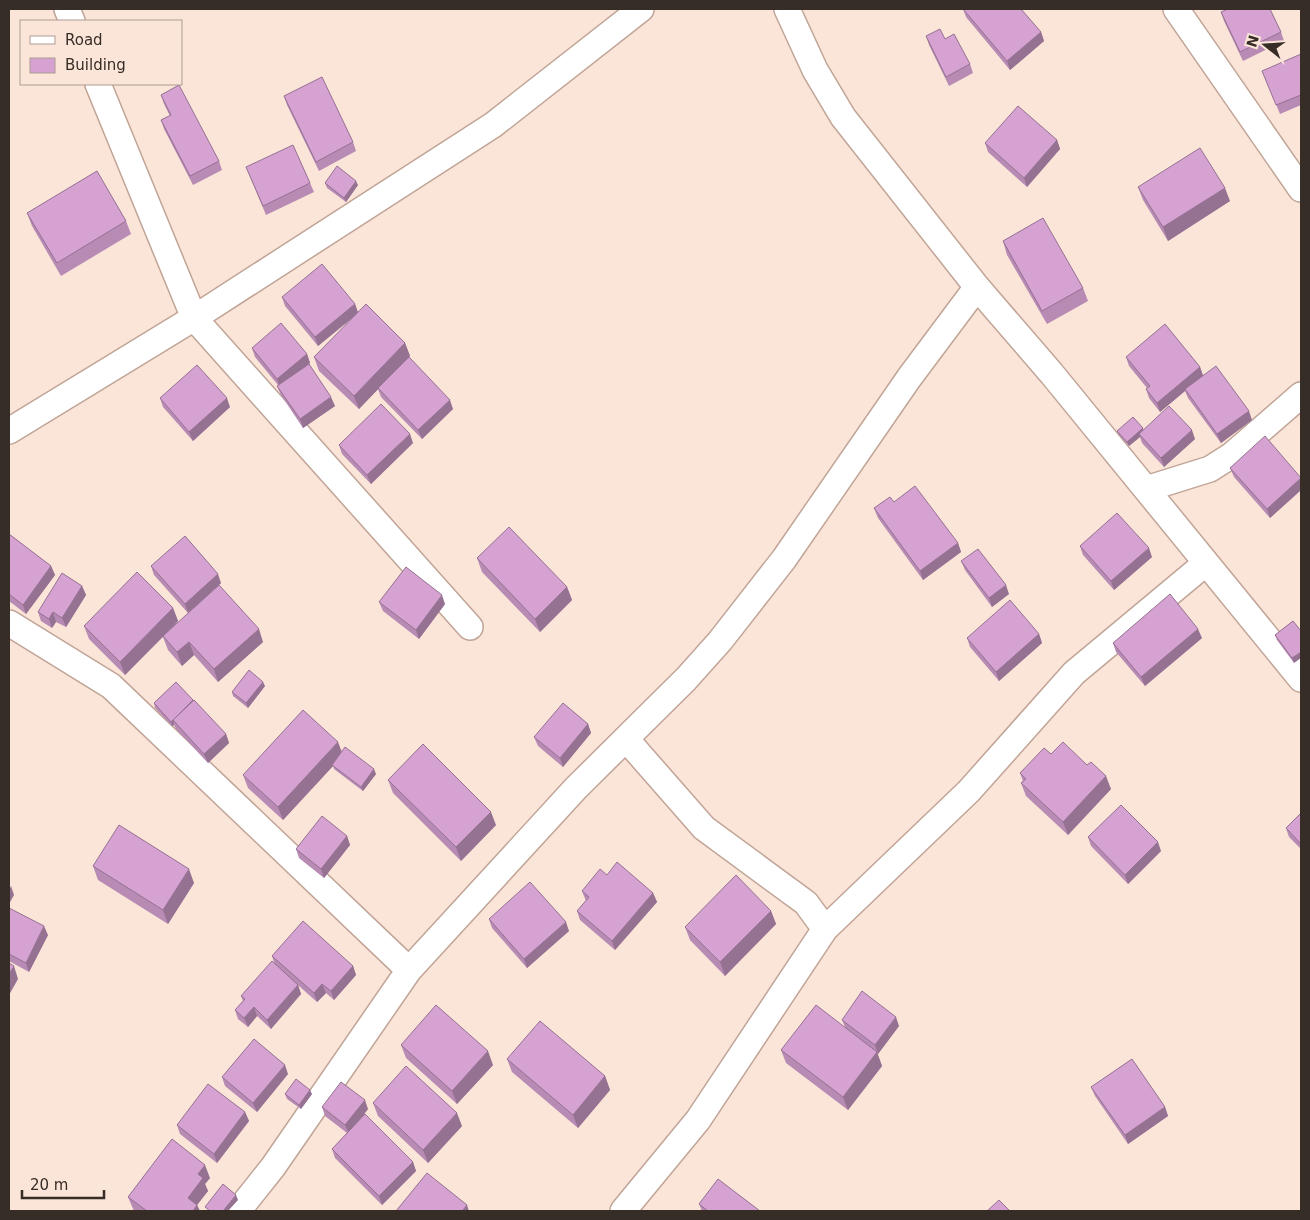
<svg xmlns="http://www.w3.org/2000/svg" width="1310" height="1220" font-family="'DejaVu Sans',sans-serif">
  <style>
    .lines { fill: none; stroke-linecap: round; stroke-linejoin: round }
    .minor-casing { stroke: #c0a597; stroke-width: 28 }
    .minor { stroke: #fff; stroke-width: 25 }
    .wall { fill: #b78bb4 }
    .shaded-wall { fill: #957192 }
    .building { fill: #d5a2d1; stroke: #957192 }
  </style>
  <rect width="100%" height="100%" fill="#fbe4d8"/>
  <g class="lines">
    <!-- minor casing -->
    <g class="minor-casing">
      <path id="minor" d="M 67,9 L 72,21
        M 787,9 L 815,70 L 843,117 L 977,287 L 1052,374 L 1301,679
        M 1176,9 L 1301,189
        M 98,84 L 194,318 L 470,627
        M 9,431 L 194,318 L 493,125 L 641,9
        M 1146,489 L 1210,469 L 1232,455 L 1301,395
        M 9,623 L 111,686 L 409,970
        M 626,739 L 704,828 L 806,903 L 825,929
        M 238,1211 L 273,1167 L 409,970 L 576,788 L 686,679 L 720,641 L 784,559 L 909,378 L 977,287
        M 623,1211 L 698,1120 L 825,929 L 969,791 L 1074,673 L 1206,563"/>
    </g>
    <!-- minor -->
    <use href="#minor" class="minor"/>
  </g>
  <!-- wall -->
  <path class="wall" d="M 963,9 L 1041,32 L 1044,41 L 1010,70 L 966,17 Z
    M 1221,12 L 1281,32 L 1284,41 L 1243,61 L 1224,21 Z
    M 926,36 L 945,39 L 970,64 L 973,73 L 949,86 L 929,45 Z
    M 1301,54 L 1301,105 L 1280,114 L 1266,80 Z
    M 161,95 L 219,161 L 222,170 L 193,185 L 164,129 L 161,120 L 170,116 L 164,104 Z
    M 284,96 L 353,142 L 356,151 L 319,171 L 287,105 Z
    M 1057,140 L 1060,149 L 1027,187 L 988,152 L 985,143 Z
    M 246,167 L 310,183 L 314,192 L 266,215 Z
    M 325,183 L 358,185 L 346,202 L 327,188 Z
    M 1138,187 L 1230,201 L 1168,241 L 1143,200 Z
    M 27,213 L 126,221 L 131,234 L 61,276 L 32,226 Z
    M 1003,241 L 1083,288 L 1088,301 L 1047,324 L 1007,255 Z
    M 282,297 L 355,304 L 358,312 L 405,343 L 410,356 L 409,357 L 453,409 L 422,439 L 381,397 L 378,389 L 359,409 L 319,371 L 314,357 L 355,316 L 318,346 L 285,306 Z
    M 252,348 L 307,354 L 310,363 L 305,367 L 335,406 L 303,428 L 281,395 L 277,386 L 278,385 L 255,357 Z
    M 1126,357 L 1200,367 L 1203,375 L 1252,420 L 1221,443 L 1188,398 L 1185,391 L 1160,412 L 1149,398 L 1146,389 L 1147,388 L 1129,366 Z
    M 160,398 L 230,407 L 193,441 L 163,407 Z
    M 1143,428 L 1143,430 L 1195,439 L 1164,467 L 1142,443 L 1140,437 L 1129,446 L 1119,435 L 1117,431 Z
    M 413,443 L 371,484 L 342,454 L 339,445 Z
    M 1230,468 L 1301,478 L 1301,490 L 1270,518 L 1234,477 Z
    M 894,502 L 958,543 L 961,552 L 923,580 L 878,518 L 874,508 Z
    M 9,534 L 51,566 L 55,575 L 26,614 L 9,601 Z
    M 1080,546 L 1152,557 L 1114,590 L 1083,555 Z
    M 477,558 L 567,587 L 572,600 L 540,632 L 482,572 Z
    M 961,561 L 1009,594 L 992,607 L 965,570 Z
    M 151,566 L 221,583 L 188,613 L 154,575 Z
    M 82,586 L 86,595 L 66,627 L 56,622 L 52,628 L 41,621 L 38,612 Z
    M 379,602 L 445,604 L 419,639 L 383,611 Z
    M 173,608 L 178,621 L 168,632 L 263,642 L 218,682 L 194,655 L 182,666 L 168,650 L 163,637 L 125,675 L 89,639 L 84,626 Z
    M 1293,621 L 1294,663 L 1277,640 L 1275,635 Z
    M 1039,634 L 1042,643 L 999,681 L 970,647 L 967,638 Z
    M 1202,638 L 1145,686 L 1116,652 L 1113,643 Z
    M 265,686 L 248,708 L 233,696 L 232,692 Z
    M 193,701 L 226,734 L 229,743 L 208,763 L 176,729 L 174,725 L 172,726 L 155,708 L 154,703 Z
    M 588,724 L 591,733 L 563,767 L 538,746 L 534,737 Z
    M 341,752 L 376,774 L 363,791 L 334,769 L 333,766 L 283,820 L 248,788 L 243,775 Z
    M 1051,754 L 1111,789 L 1068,835 L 1026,796 L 1021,783 L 1023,781 L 1020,773 Z
    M 388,780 L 496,825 L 461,861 L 393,793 Z
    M 1301,813 L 1301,849 L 1289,837 L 1286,828 Z
    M 347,836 L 350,845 L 324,878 L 299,858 L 296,849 Z
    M 1088,837 L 1161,851 L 1128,884 L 1091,846 Z
    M 93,866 L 194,883 L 168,924 L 98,880 Z
    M 607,875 L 653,893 L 657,902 L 615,950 L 580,920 L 577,911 L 586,901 L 582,891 Z
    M 9,908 L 48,935 L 29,972 L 9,961 Z
    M 771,911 L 776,924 L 725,976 L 690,940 L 685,927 Z
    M 489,919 L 569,931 L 527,968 L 492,928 Z
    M 272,956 L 353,966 L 356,975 L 334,1000 L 326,993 L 317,1002 L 290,978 L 298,985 L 301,994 L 271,1029 L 257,1016 L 248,1027 L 238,1019 L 235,1010 L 243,1001 L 241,996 L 275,965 Z
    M 842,1020 L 899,1026 L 878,1054 L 877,1053 L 882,1066 L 848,1110 L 786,1063 L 781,1050 L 845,1027 Z
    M 401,1045 L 493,1065 L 457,1104 L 406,1058 Z
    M 507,1059 L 605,1076 L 610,1090 L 578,1128 L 512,1072 Z
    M 288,1074 L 257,1112 L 225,1086 L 222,1077 Z
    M 1091,1087 L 1165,1107 L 1168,1116 L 1128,1144 L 1095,1096 Z
    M 285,1094 L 312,1094 L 301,1109 L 287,1099 Z
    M 373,1103 L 462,1126 L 428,1163 L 378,1116 Z
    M 322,1107 L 368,1109 L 357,1123 L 413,1162 L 416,1171 L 382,1205 L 335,1158 L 332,1149 L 347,1133 L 325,1116 Z
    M 245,1112 L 249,1121 L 217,1163 L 180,1134 L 177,1125 Z
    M 210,1178 L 205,1184 L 208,1191 L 197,1205 L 200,1211 L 134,1211 L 128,1197 Z
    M 699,1204 L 760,1211 L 702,1211 Z"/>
  <!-- shaded-wall -->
  <path class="shaded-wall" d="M 1041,32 L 1044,41 L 1010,70 L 1007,61 Z
    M 1057,140 L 1060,149 L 1027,187 L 1024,178 Z
    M 356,181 L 358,185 L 346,202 L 344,198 Z
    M 1225,188 L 1230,201 L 1168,241 L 1163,227 Z
    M 355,304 L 358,313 L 318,346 L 315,337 Z
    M 405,343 L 410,356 L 359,409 L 354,396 Z
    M 307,354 L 310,363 L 280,388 L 277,379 Z
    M 1200,367 L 1203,376 L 1185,389 L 1185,391 L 1160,412 L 1157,403 Z
    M 331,397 L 335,406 L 303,428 L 300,419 Z
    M 227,398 L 230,407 L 193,441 L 189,432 Z
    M 450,400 L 453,409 L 422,439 L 418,430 Z
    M 1249,411 L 1252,420 L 1221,443 L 1217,434 Z
    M 1143,428 L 1144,432 L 1139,434 L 1140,437 L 1129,446 L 1127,442 Z
    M 1192,430 L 1195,439 L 1164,467 L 1161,458 Z
    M 410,434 L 413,443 L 371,484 L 367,475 Z
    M 1301,478 L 1301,490 L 1270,518 L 1267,509 Z
    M 958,543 L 961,552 L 923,580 L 920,571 Z
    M 1149,548 L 1152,557 L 1114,590 L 1111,581 Z
    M 51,566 L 55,575 L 26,614 L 23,605 Z
    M 218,574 L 221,583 L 188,613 L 185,604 Z
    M 1006,585 L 1009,594 L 992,607 L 989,598 Z
    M 82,586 L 86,595 L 66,627 L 62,618 Z
    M 567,587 L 572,600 L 540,632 L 535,619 Z
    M 442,595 L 445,604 L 419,639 L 416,630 Z
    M 173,608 L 178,621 L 125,675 L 120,662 Z
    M 53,612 L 56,622 L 52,628 L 49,619 Z
    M 259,629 L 263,642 L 218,682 L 214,669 Z
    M 1198,629 L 1202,638 L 1145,686 L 1141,677 Z
    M 1039,634 L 1042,643 L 999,681 L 996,672 Z
    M 189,642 L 194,655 L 182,666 L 177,652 Z
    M 1301,652 L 1301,658 L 1294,663 L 1292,658 Z
    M 263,682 L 265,686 L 248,708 L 246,703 Z
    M 173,720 L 174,725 L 172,726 L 171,722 Z
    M 588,724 L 591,733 L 563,767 L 560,758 Z
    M 226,734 L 229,743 L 208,763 L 204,754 Z
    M 338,742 L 343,755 L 332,765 L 333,766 L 283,820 L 278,807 Z
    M 374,769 L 376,774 L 363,791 L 361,787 Z
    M 1106,776 L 1111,789 L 1068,835 L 1063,822 Z
    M 491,812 L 496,825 L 461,861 L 456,847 Z
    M 347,836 L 350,845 L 324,878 L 321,869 Z
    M 1158,842 L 1161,851 L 1128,884 L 1125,875 Z
    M 189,869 L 194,883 L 168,924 L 163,910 Z
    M 11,886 L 14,895 L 9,904 L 9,890 Z
    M 653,893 L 657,902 L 615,950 L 612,941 Z
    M 771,911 L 776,924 L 725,976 L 720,962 Z
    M 566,922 L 569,931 L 527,968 L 524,959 Z
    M 44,926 L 48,935 L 29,972 L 26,963 Z
    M 14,966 L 18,979 L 9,995 L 9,974 Z
    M 353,966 L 356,975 L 334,1000 L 331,991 Z
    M 322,984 L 326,993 L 317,1002 L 314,993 Z
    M 298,985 L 301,994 L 271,1029 L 267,1020 Z
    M 254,1007 L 257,1016 L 248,1027 L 244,1018 Z
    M 896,1017 L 899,1026 L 878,1054 L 875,1045 Z
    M 488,1051 L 493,1065 L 457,1104 L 452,1091 Z
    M 877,1052 L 882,1066 L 848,1110 L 843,1097 Z
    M 285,1065 L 288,1074 L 257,1112 L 253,1103 Z
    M 605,1076 L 610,1090 L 578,1128 L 573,1115 Z
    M 310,1090 L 312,1094 L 301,1109 L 299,1105 Z
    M 365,1100 L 368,1109 L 349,1134 L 345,1125 Z
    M 1165,1107 L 1168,1116 L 1128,1144 L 1125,1135 Z
    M 245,1112 L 249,1121 L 217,1163 L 214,1154 Z
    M 457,1113 L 462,1126 L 428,1163 L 423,1150 Z
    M 413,1162 L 416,1171 L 382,1205 L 379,1196 Z
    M 205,1165 L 210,1178 L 205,1184 L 208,1191 L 197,1205 L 200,1211 L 193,1211 L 188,1198 L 198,1174 Z
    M 236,1195 L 238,1200 L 228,1211 L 223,1211 Z
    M 467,1205 L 469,1211 L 462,1211 Z"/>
  <!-- building -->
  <path class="building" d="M 963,9 L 1021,9 L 1041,32 L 1007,61 Z
    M 1228,9 L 1270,9 L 1281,32 L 1240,52 L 1221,12 Z
    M 940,29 L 945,39 L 954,34 L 970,64 L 946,77 L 926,36 Z
    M 1301,54 L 1301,95 L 1276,105 L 1262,71 Z
    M 322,77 L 353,142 L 316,162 L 284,96 Z
    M 179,85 L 219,161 L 190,176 L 161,120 L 171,115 L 161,95 Z
    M 1018,106 L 1057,140 L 1024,178 L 985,143 Z
    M 293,145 L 310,183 L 263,206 L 246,167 Z
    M 1200,148 L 1225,188 L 1163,227 L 1138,187 Z
    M 337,166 L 356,181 L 344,198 L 325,183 Z
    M 97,171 L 126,221 L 57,263 L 27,213 Z
    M 1043,218 L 1083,288 L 1042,311 L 1003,241 Z
    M 322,264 L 355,304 L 315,337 L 282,297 Z
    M 366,304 L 405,343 L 354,396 L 314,357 Z
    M 281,323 L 307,354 L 277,379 L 252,348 Z
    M 1165,324 L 1200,367 L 1157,403 L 1146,389 L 1150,386 L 1126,357 Z
    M 409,357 L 450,400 L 418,430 L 378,388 Z
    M 309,364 L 331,397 L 300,419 L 277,386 Z
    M 197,365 L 227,398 L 189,432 L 160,398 Z
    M 1216,366 L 1249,411 L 1217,434 L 1185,389 Z
    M 381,404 L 410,434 L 367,475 L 339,445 Z
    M 1169,406 L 1192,430 L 1161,458 L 1139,434 Z
    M 1133,417 L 1143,428 L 1127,442 L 1117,431 Z
    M 1265,436 L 1301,478 L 1267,509 L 1230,468 Z
    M 915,486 L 958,543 L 920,571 L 874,508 L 890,497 L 894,502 Z
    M 1117,513 L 1149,548 L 1111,581 L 1080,546 Z
    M 509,527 L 567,587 L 535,619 L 477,558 Z
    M 9,534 L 51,566 L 23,605 L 9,594 Z
    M 185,536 L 218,574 L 185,604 L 151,566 Z
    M 978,549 L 1006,585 L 989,598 L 961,561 Z
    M 406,567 L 442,595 L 416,630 L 379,602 Z
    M 137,572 L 173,608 L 120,662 L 84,626 Z
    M 62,573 L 82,586 L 62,618 L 53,612 L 49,619 L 38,612 Z
    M 219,585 L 259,629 L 214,669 L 189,642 L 177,652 L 163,636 Z
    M 1170,594 L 1198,629 L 1141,677 L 1113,643 Z
    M 1010,600 L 1039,634 L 996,672 L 967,638 Z
    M 1293,621 L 1301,631 L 1301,652 L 1292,658 L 1275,635 Z
    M 249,670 L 263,682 L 246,703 L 232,692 Z
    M 176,682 L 193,700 L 171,722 L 154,703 Z
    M 194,700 L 226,734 L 204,754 L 173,720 Z
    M 563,703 L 588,724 L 560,758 L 534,737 Z
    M 303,710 L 338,742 L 278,807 L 243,775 Z
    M 1063,742 L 1087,765 L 1091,762 L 1106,776 L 1063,822 L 1021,783 L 1026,779 L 1020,773 L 1044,748 L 1051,754 Z
    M 423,744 L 491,812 L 456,847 L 388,780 Z
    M 345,747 L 374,769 L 361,787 L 332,765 Z
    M 1121,805 L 1158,842 L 1125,875 L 1088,837 Z
    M 1301,813 L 1301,844 L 1286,828 Z
    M 322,816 L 347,836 L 321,869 L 296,849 Z
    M 119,825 L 189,869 L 163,910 L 93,866 Z
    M 617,862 L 653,893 L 612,941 L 577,911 L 589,897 L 582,891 L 600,869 L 607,875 Z
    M 736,875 L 771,911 L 720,962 L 685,927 Z
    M 530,882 L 566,922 L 524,959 L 489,919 Z
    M 9,908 L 44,926 L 26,963 L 9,954 Z
    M 303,921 L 353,966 L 331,991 L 322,984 L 314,993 L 272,956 Z
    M 272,961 L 298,985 L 267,1020 L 254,1007 L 244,1018 L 235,1010 L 245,999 L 241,996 Z
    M 9,963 L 14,966 L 9,974 Z
    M 862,991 L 896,1017 L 875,1045 L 842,1020 Z
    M 436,1005 L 488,1051 L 452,1091 L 401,1045 Z
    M 816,1005 L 877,1052 L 843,1097 L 781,1050 Z
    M 540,1021 L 605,1076 L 573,1115 L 507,1059 Z
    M 254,1039 L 285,1065 L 253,1103 L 222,1077 Z
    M 1132,1059 L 1165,1107 L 1125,1135 L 1091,1087 Z
    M 406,1066 L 457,1113 L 423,1150 L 373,1103 Z
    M 296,1079 L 310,1090 L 299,1105 L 285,1094 Z
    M 341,1082 L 365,1100 L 345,1125 L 322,1107 Z
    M 208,1084 L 245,1112 L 214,1154 L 177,1125 Z
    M 365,1114 L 413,1162 L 379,1196 L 332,1149 Z
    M 172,1139 L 205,1165 L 198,1174 L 203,1178 L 188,1198 L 197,1205 L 193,1211 L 147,1211 L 128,1197 Z
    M 427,1173 L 467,1205 L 462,1211 L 396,1211 Z
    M 718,1179 L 760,1211 L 707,1211 L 708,1211 L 699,1204 Z
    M 223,1184 L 236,1195 L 223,1211 L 210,1211 L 205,1207 Z
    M 999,1200 L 1010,1211 L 987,1211 Z"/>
  <!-- border -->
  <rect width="1310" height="1220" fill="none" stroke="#372d27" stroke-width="20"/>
  <!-- legend -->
  <rect x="20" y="20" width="162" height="65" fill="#fbe4d8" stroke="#ad9b91"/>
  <rect x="30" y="36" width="25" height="8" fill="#ffffff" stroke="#ad9b91"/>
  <text x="65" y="45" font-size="15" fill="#372d27">Road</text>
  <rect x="30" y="58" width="25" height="15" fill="#d5a2d1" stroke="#ad9b91"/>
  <text x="65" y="70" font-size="15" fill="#372d27">Building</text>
  <!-- north arrow -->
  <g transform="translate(1265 45) rotate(287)" stroke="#fbe4d8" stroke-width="4" paint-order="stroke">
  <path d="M0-4L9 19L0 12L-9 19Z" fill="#372d27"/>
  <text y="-8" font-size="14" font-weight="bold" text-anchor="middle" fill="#372d27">N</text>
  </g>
  <!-- scale -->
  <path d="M22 1190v8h82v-8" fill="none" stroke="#372d27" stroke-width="2.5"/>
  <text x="30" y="1190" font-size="15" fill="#372d27" stroke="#fbe4d8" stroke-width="4" paint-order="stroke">20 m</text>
</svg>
